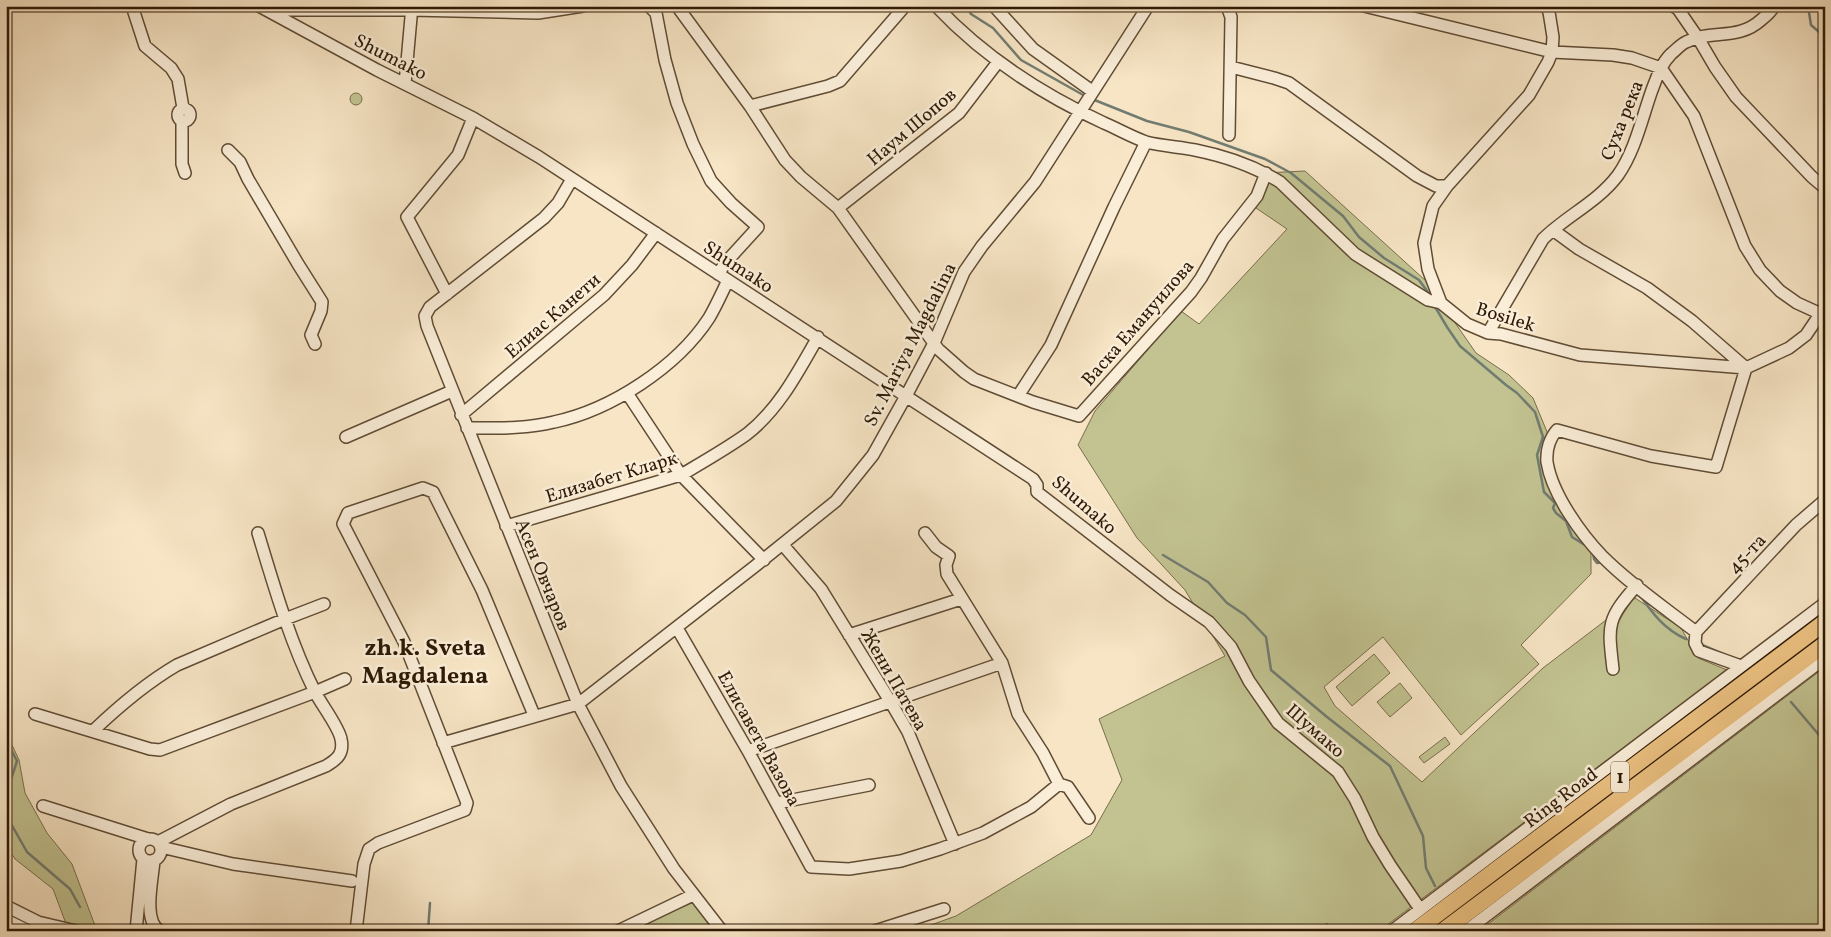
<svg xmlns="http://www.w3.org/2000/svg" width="1831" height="937" font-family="Vollkorn,serif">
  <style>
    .green { fill: #c2c391; stroke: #786e4b }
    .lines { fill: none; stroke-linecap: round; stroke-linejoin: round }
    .stream { stroke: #717c71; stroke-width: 2.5 }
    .minor-casing { stroke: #604c35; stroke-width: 14 }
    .highway-casing { stroke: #2e1905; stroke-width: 19 }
    .minor { stroke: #faeed9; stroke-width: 11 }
    .highway { stroke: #ecc282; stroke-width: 16 }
    .labels { text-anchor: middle; stroke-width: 5; stroke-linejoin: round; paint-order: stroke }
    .shield { fill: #faeed9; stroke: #6b5945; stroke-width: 1 }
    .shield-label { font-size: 18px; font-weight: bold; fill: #2e1905 }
    .street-label { font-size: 19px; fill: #2e1905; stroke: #faeed9 }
    .district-label { font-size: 24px; font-weight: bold; fill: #2e1905; stroke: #faeed9 }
  </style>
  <rect width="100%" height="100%" fill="#f7e5c5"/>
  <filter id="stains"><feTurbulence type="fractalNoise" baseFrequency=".004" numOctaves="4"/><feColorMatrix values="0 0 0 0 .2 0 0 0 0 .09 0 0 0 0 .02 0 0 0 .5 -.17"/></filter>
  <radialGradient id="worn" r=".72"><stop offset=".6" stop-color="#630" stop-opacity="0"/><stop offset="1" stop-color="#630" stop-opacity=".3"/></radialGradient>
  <!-- green -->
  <path class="green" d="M350 99a6 6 0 1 1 12 0a6 6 0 1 1-12 0Z
    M 1305,171 L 1426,281 L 1476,353 L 1509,375 L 1533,398 L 1550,439 L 1555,488 L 1591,543 L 1591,574 L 1521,645 L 1539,664 L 1461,735 L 1383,637 L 1324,687 L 1335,706 L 1422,782 L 1543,668 L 1635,598 L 1681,628 L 1698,658 L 1727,670 L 1379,931 L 1331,931 L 1327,923 L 1318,931 L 914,931 L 956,916 L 1091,835 L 1122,780 L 1099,719 L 1225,656 L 1185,590 L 1137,538 L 1078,445 L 1095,411 L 1181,311 L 1199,324 L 1287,229 L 1256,208 L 1264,173 Z
    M 1811,620 L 1777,648 L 1404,931 L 1400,931 Z
    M 1825,629 L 1825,633 L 1432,931 L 1427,931 Z
    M 1374,654 L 1390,673 L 1352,706 L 1336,687 Z
    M 1825,667 L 1825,931 L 1479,931 Z
    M 1400,683 L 1412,698 L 1390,717 L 1377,702 Z
    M 6,732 L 19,760 L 25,793 L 47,833 L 72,864 L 97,931 L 68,929 L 53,889 L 15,859 L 6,845 Z
    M 1445,737 L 1450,744 L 1424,763 L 1419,757 Z
    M 694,902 L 713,931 L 628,931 Z"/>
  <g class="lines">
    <!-- stream -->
    <path class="stream" d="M 966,6 L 971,14 L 993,28 L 1021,60 L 1085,96
      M 1808,6 L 1811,25 L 1825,37
      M 1092,99 L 1147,121 L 1189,132 L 1265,159 L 1291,173 L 1343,216 L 1359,237 L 1384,258 L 1419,280 L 1430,295
      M 1434,305 L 1447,327 L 1460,346 L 1506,385 L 1517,393 L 1535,412 L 1543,437 L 1537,455 L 1544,492 L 1555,503 L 1553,508 L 1556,513 L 1566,521 L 1572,537 L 1588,547
      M 1593,552 L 1594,559 L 1597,563 L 1603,562
      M 1163,555 L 1208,582 L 1227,603 L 1245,615 L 1266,637 L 1271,670 L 1327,717 L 1390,766 L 1423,836 L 1426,868 L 1435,886
      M 1640,595 C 1652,613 1665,630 1686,639
      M 1700,644 L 1723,654
      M 1791,702 L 1825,742
      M 6,740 L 17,761 L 6,795
      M 6,805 L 10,822 L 27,852 L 70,889 L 80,907
      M 428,931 L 430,903"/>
    <!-- minor casing -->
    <g class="minor-casing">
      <path id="minor" d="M 132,6 L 145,46 L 171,68 L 178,79 L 183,108
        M 259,6 L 377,70 L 473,118 L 539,157 L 1033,479 L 1037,485 L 1037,492 L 1170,595 L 1209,622 L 1231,647 L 1249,681 L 1278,723 L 1338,772 L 1355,799 L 1373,837 L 1390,865 L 1420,909
        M 649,6 L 656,13 L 665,60 L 677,103 L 693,144 L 711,181 L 731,203 L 758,227 L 727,261 L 718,274
        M 677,6 L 750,106 L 785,160 L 801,177 L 838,208 L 938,349 L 964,372 L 974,379 L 1033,402 L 1079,416 L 1191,292 L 1201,278 L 1223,239 L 1257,196 L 1266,173
        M 936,6 C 984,57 1041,94 1104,123 C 1118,129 1132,137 1146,142 C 1162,146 1179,147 1195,150 C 1225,156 1254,166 1280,182 L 1355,254 L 1428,300 L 1441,303
        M 994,6 L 1033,49 L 1092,91
        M 1227,6 L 1231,17 L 1229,135
        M 1364,6 L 1552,52 L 1613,55 L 1632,58 L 1661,68 L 1694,116 L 1745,246 L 1760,270 L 1780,291 L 1797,303 L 1821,314
        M 1546,6 L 1549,12 L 1553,37 L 1552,52 L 1548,62 L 1529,95 L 1447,186 L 1433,206 L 1424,243 L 1428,269 L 1441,303 L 1467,324 L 1488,333 L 1501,334 L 1580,355 L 1746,368 L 1789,348 L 1806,335 L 1825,307
        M 1673,6 L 1678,9 L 1698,38 L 1715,67 L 1736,97 L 1812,177 L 1825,188
        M 269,10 L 412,10 L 538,13 L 583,6
        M 1231,67 L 1274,78 L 1289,83 L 1417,176 L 1436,186 L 1447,186
        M 405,84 L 412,6
        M 750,106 L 828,86 L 840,81 L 905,6
        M178 115a6 6 0 1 1 12 0a6 6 0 1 1-12 0Z
        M 182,121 L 182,164 L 185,173
        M 228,150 L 240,162 L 248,179 L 298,264 L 322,302 L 321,311 L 311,335 L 315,344
        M 572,179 L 558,203 L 544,218 L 430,307 L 425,316 L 427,326 L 578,704 L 621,786 L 674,869 L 722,931
        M 838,208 L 959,113 L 998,62
        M 1553,230 L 1579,249 L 1647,288 L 1692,321 L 1746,368 L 1716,467 L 1651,456 L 1557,430 C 1550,438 1546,450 1547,462 C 1552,494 1581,534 1603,557 C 1631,585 1665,608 1696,632
        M 447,294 L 407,217 L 458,155 L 473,118
        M 1488,333 L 1543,239 C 1566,216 1598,202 1618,175 C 1635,151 1642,118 1652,90 C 1657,77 1661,64 1671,54 C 1676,50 1681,44 1686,42 C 1711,29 1738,41 1761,20 C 1766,16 1771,12 1774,6
        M 627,393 L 681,475 L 764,560
        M 1018,396 L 1051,345 L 1114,207 L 1146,142
        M 461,415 L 604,295 L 632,265 L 656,233
        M 467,428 C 496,428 526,429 554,422 C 611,410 677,367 709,318 C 716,306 722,293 728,280
        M 346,437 L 452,391
        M 506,526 L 681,475 C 703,462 726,449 747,434 C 779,409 798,372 818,337
        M 925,533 L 936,547 L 949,556 L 946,565 L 947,574 L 1002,663 L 1018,714 L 1043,753 L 1059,784 L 1068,787 L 1089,818
        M 783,545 L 821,589 L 890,701 L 908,732 L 955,844
        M 677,628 L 748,751 L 811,867 L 849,869 L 901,861 L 940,849 L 983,833 L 1031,807 L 1059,784
        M 1696,632 L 1796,525 L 1825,500
        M 1696,632 L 1695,643 L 1699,651 L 1741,666
        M 849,635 L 961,599
        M 1613,669 C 1608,625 1606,620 1637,585
        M 35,714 L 150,749 L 160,750 L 315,692 L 345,679
        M 93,731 C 117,708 148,682 177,665 L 285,619 L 324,604
        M 443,743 L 578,704 L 754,567 L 836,501 L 873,455 L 906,396 L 934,343 L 964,272 L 982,246 L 1035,182 L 1148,6
        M 748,751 L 1002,663
        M 777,803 L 869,785
        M 43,806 L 148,839
        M139 850a11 11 0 1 1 22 0a11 11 0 1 1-22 0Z
        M 158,842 L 231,804 L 326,766 C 338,759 344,753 341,739 C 339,727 321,704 315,692 C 290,642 274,586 258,533
        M 161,847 L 233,864 L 352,881
        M 154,860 C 153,878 142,921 160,931
        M 6,906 L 38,922 L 76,931
        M 6,920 L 29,931
        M 136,931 L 143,859
        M 356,931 L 364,864 L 369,849 L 378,843 L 465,810 L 467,803 L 404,642 L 343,524 L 348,513 L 423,488 L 433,492 L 482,590 L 534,715
        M 618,931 L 693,895
        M 875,931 L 944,909
        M 1392,931 L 1825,603
        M 1466,931 L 1825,658"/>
    </g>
    <!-- highway casing -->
    <g class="highway-casing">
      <path id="highway" d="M 1415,931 L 1825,622
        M 1443,931 L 1825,644"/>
    </g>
    <!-- minor -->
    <use href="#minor" class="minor"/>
    <!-- highway -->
    <use href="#highway" class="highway"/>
  </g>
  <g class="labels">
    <!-- shield labels -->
    <rect class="shield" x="1611" y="761.5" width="18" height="31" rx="4"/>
    <g class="shield-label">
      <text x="1620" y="783">1</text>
    </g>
    <!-- street labels -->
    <g class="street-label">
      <text transform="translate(391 56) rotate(27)" y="7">Shumako</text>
      <text transform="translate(1621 120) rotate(-68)" y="7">Суха река</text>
      <text transform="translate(911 126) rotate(-40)" y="7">Наум Шопов</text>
      <text transform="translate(739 266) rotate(33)" y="7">Shumako</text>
      <text transform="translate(552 315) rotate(-41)" y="7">Елиас Канети</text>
      <text transform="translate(1506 316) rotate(17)" y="7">Bosilek</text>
      <text transform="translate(1137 322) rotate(-49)" y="7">Васка Емануилова</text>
      <text transform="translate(909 344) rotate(-63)" y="7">Sv. Mariya Magdalina</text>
      <text transform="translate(611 476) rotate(-17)" y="7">Елизабет Кларк</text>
      <text transform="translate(1085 504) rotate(41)" y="7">Shumako</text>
      <text transform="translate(1746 553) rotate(-47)" y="7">45-та</text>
      <text transform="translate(544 574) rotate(68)" y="7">Асен Овчаров</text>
      <text transform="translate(895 679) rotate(60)" y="7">Жени Патева</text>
      <text transform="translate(1316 730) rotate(41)" y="7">Шумако</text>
      <text transform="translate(760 738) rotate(61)" y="7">Елисавета Вазова</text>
      <text transform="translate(1560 797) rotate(-37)" y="7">Ring Road</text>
    </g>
    <!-- district labels -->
    <g class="district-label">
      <text x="425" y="655">zh.k. Sveta<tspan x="425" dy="28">Magdalena</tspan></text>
    </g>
  </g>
  <!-- margin -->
  <rect width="1831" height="937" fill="none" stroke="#f7e5c5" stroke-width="25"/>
  <rect x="8" y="8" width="1816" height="922" fill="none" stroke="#2e1905" stroke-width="2.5"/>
  <rect x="12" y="12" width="1806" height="912" fill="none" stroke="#2e1905"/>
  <rect width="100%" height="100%" filter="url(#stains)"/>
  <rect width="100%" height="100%" fill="url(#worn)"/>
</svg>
